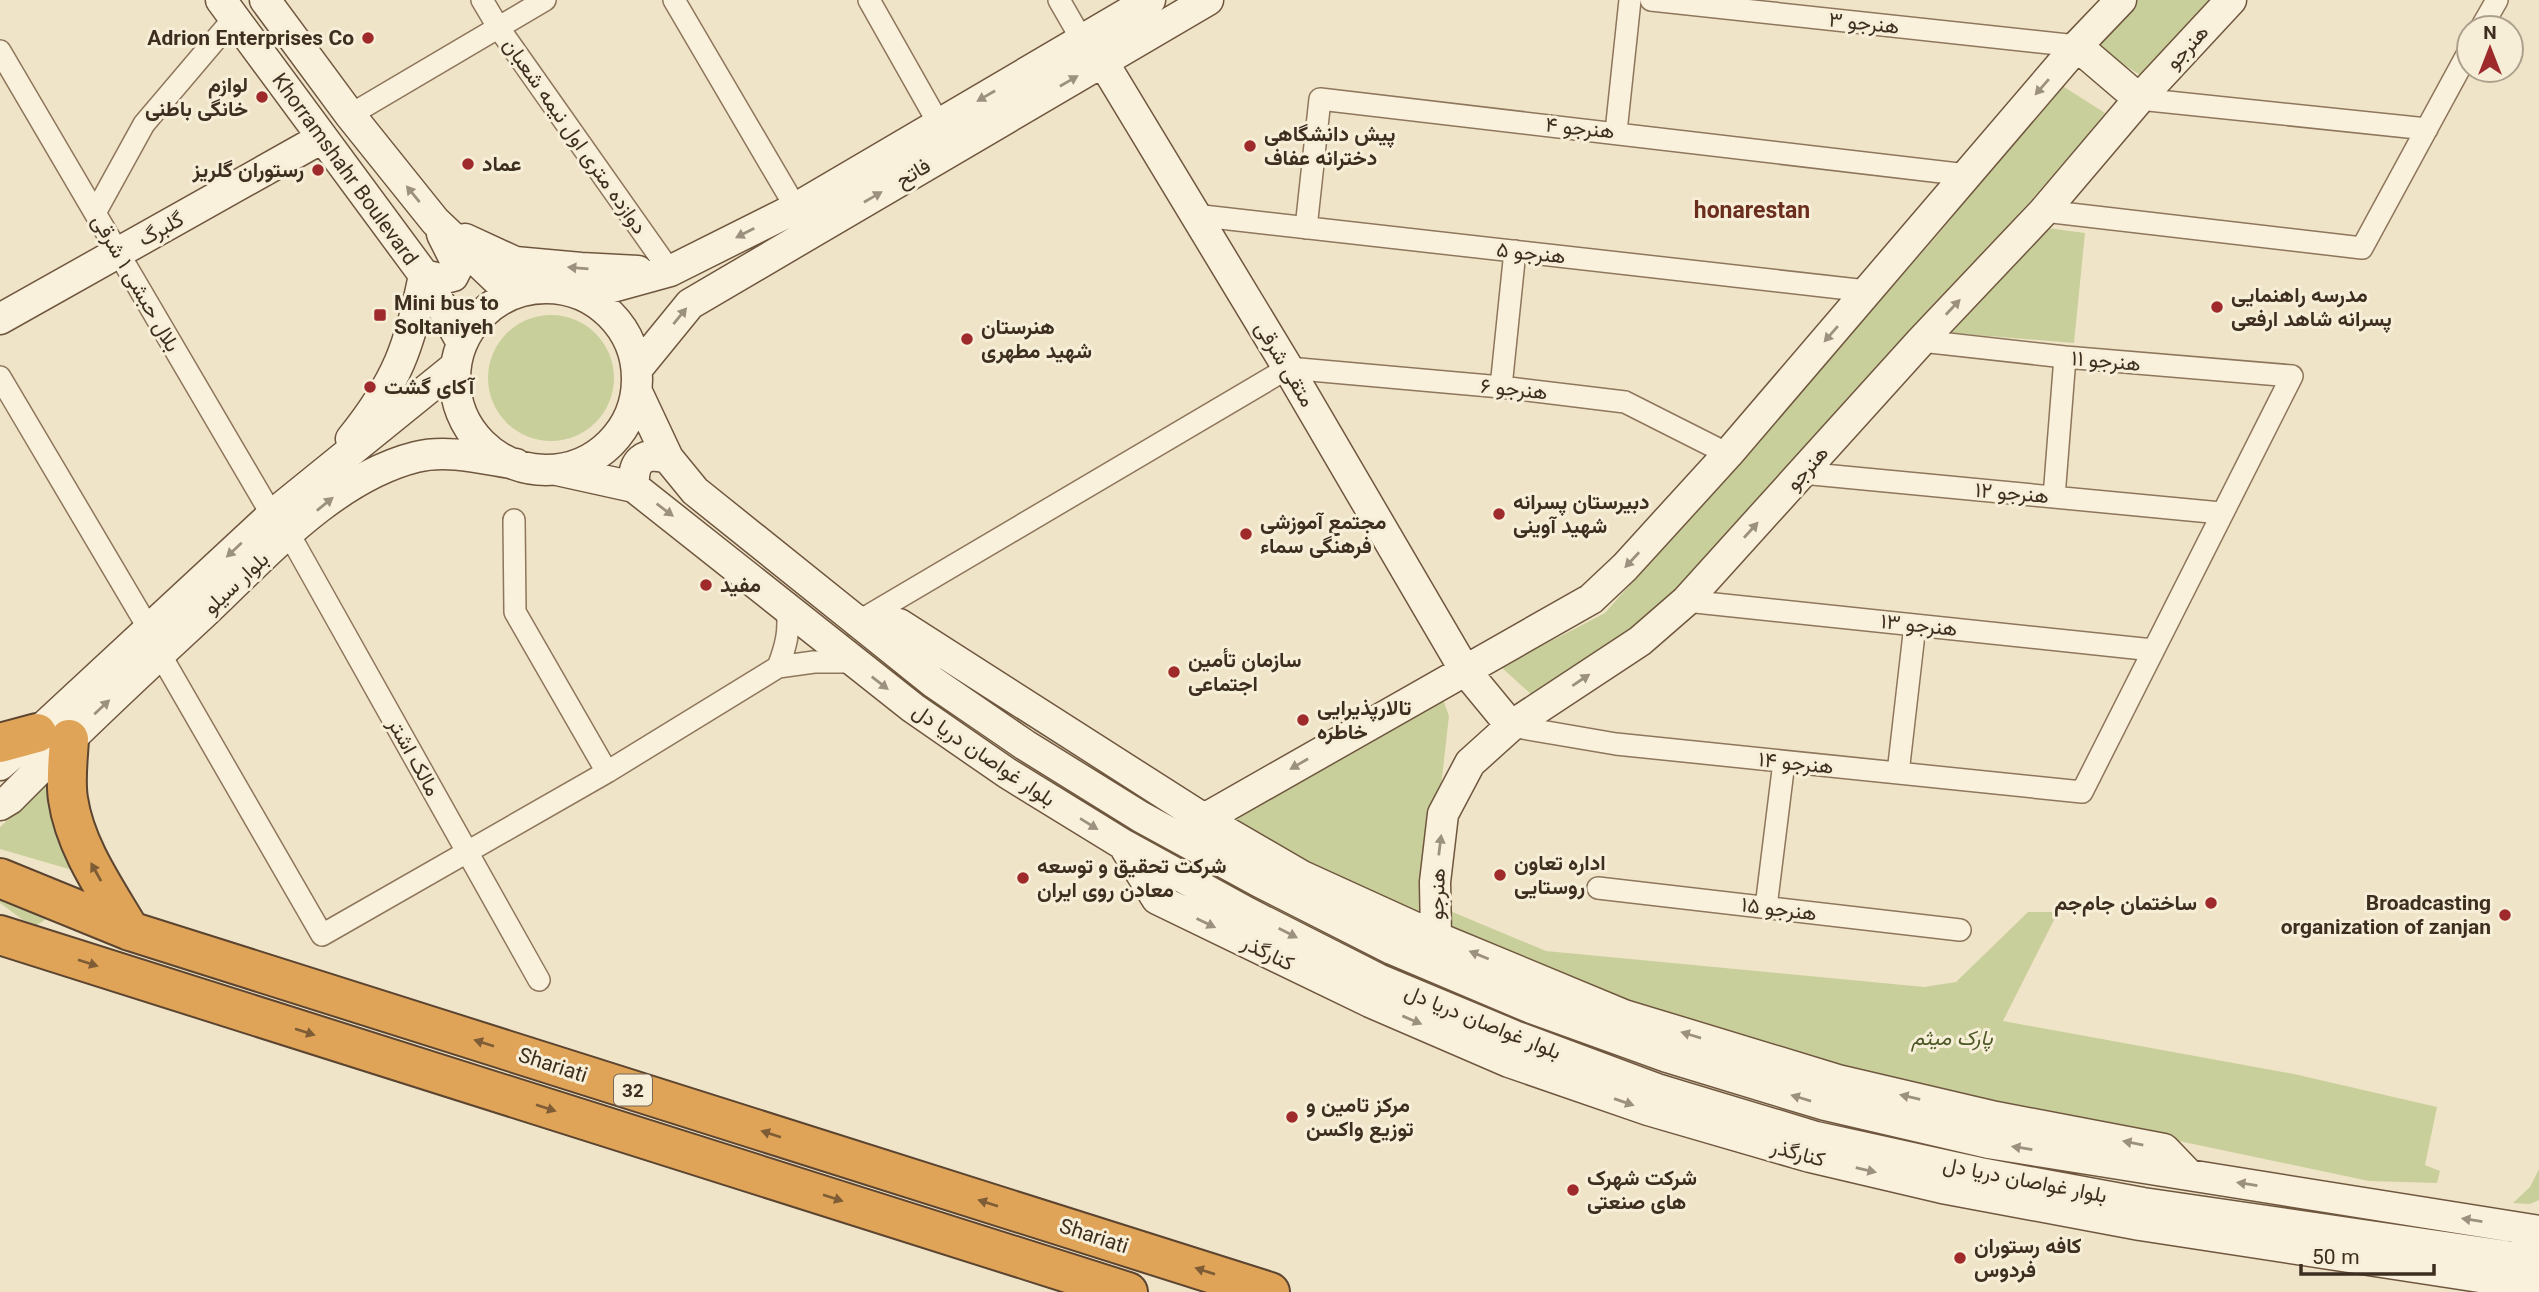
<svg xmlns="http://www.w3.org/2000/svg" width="2539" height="1292" font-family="Georgia,Vazirmatn,serif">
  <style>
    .green { fill: #c9cf9b }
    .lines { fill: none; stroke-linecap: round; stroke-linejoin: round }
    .street-casing { stroke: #8d765c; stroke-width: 24 }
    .secondary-casing { stroke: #6f573f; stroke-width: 33 }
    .highway-casing { stroke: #5b4430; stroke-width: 42 }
    .street { stroke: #faf1dc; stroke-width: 21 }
    .secondary { stroke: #faf1dc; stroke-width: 30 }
    .highway { stroke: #e0a458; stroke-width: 38 }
    .oneway { fill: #9c907e }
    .oneway2 { fill: #7e5d36 }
    .poi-dot { fill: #9e2a2b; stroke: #f7eed8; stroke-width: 2.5 }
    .labels { text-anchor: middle; stroke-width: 6; stroke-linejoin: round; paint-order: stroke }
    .shield { fill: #f7eed8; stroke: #756857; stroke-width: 2 }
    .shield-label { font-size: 19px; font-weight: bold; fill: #3d2e20 }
    .street-label { font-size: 21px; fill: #3d2e20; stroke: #f7eed8 }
    .poi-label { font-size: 21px; font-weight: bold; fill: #3d2e20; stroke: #f7eed8; text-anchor: start }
    .park-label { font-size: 21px; font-style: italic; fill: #4d5a26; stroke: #f7eed8 }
    .neighbourhood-label { font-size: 23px; font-weight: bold; fill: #6b2e1e; stroke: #f7eed8 }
  </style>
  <rect width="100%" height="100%" fill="#f0e4c8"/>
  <!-- green -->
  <path class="green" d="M 2136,0 L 2211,0 L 2142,76 L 2093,46 Z
    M 2061,85 L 2105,113 L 2062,166 L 1687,582 L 1633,629 L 1595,652 L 1533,696 L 1501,667 L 1605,613 L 1936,237 Z
    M 2048,228 L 2085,233 L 2074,343 L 1951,333 Z
    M488 378a63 63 0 1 1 126 0a63 63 0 1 1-126 0Z
    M 1441,694 L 1449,716 L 1428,901 L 1443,908 L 1546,951 L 1924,987 L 1956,982 L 2028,912 L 2058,912 L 2003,1021 L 2294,1074 L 2437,1107 L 2425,1165 L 2440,1171 L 2437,1183 L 2369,1181 L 1913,1085 L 1791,1053 L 1600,992 L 1229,833 L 1236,811 Z
    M 53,778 L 79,872 L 0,849 L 0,827 Z
    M 0,891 L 46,908 L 46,919 L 37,925 L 23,920 L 0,903 Z
    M 2539,1169 L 2539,1200 L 2530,1204 L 2513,1203 L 2530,1187 Z"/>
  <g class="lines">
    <!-- street casing -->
    <g class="street-casing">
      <path id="street" d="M 482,0 L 498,27 L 670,271
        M 674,0 L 796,208
        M 869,0 L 939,124
        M 1059,0 L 1082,40
        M 1651,0 L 2077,46
        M 2481,28 L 2497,0
        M 0,51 L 272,515
        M 2139,99 L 2427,129
        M 350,115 L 545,0
        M 1616,132 L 1630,0
        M 2044,211 L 2362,248 L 2469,51
        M 95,213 L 144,124 L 234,18
        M 1194,215 L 1867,291
        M 1306,228 L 1320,99 L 1967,175
        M 0,377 L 149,629
        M 1501,387 L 1515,251
        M 1802,473 L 2221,513
        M 2054,497 L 2065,357
        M 514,520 L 515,612 L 607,772
        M 289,534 L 539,980
        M 1686,601 L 2153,650
        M 861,620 L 1288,368 L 1501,387 L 1625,402 L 1728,454
        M 160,654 L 322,935 L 607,772 L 778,667 L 814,662 L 854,662
        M 778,667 C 786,646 790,631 787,608
        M 1511,726 L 1616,744 L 2082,792 L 2292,376 L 2065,357 L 1921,341
        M 1898,773 L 1915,625
        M 1598,888 L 1960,930
        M 1766,907 L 1784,762"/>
    </g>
    <!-- secondary casing -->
    <g class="secondary-casing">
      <path id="secondary" d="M 221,0 L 424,275 L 462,343
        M 265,0 L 350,115 L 435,221 L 512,294
        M 2077,46 L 2139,99
        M 1103,62 L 1288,368 L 1464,669 L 1511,726
        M 465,239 L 515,262 L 581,268 L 638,271
        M455 379a91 91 0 1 1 182 0a91 91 0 1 1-182 0Z
        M 583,295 L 670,271 L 796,208 L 1150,0
        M 0,319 L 322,138
        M 637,369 L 690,304 L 1208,0
        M 637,392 L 668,458 L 695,491 L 933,682 L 1025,745 L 1141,817 L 1260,882 L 1392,949 L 1529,1007 L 1667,1057 L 1825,1105 L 1988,1143 L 2539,1231
        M 351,439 C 397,382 410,346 424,275 L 441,279 L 453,276 L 458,266 L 442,234
        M 557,470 L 634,487 L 913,708 L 1007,773 L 1124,845 L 1244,911 L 1378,979 L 1517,1037 L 1657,1089 L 1816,1137 L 1980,1173 L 2143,1203 L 2539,1261
        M 634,487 C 632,461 643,451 668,458
        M 858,622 L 881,621 L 899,624 L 1204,819 L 1302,876 L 1436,937 L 1624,1015 L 1838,1080 L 1996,1117 L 2164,1149 L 2189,1175
        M 0,765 L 37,733 L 272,515 L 456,366
        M 0,805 L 10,799 C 72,736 136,676 201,616 C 263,558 332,478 416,457 C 448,449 484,459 516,464
        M 1204,819 L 1591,599 L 1625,567 L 1728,454 L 2077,46 L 2121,0
        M 1126,849 L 1157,899 L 1370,1002 L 1509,1062 L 1648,1110 L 1810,1157 L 1942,1188 L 2140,1225 L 2539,1286
        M 1436,937 L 1435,882 L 1443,814 L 1470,763 L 1511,726 L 1640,641 L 1686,601 L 1921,341 L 2044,211 L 2139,99 L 2231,0"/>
    </g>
    <!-- highway casing -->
    <g class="highway-casing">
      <path id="highway" d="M 69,739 C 68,758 65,780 68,799 C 75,847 106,890 130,931
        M 0,743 L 37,733
        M 0,878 L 130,931 L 1270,1292
        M 0,935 L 1128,1292"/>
    </g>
    <!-- street -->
    <use href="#street" class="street"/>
    <!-- secondary -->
    <use href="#secondary" class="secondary"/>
    <!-- highway -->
    <use href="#highway" class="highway"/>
  </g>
  <!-- one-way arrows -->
  <defs><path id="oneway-solid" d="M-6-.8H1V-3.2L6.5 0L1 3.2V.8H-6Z" transform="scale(1.75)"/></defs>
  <g class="oneway">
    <use href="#oneway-solid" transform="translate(1069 81) rotate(-30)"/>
    <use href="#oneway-solid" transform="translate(2042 87) rotate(131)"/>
    <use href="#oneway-solid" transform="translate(986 96) rotate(150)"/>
    <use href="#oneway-solid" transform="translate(413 194) rotate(-129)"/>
    <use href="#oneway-solid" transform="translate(873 197) rotate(-30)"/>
    <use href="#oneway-solid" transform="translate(745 233) rotate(153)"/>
    <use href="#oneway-solid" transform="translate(578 268) rotate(-175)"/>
    <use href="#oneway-solid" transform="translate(1953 307) rotate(-47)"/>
    <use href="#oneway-solid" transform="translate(680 316) rotate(-51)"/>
    <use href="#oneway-solid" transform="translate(1831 334) rotate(131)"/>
    <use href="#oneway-solid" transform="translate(325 504) rotate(-39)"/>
    <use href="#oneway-solid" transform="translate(665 510) rotate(37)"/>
    <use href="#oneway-solid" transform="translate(1751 530) rotate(-48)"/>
    <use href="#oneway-solid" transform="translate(234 550) rotate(137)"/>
    <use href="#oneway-solid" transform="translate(1632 560) rotate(133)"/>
    <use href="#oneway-solid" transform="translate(1581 680) rotate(-34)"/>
    <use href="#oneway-solid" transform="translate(880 683) rotate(38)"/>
    <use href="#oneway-solid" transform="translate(102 707) rotate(-43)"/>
    <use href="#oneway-solid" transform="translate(1299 764) rotate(150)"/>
    <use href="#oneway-solid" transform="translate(1089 824) rotate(32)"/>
    <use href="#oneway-solid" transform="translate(1440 845) rotate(-83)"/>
    <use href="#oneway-solid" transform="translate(1206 923) rotate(26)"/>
    <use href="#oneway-solid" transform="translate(1288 933) rotate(27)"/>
    <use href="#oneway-solid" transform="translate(1479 955) rotate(-158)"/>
    <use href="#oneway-solid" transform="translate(1412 1020) rotate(23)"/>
    <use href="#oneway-solid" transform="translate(1691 1035) rotate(-163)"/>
    <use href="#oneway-solid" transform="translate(1910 1097) rotate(-167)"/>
    <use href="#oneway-solid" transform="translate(1801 1098) rotate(-163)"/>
    <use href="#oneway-solid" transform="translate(1624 1102) rotate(19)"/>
    <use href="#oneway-solid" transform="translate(2133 1143) rotate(-169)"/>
    <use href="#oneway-solid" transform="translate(2022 1148) rotate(-171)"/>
    <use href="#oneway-solid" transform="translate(1866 1170) rotate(13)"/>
    <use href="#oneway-solid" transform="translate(2247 1184) rotate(-171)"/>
    <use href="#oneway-solid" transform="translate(2472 1220) rotate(-171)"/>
  </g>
  <g class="oneway2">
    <use href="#oneway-solid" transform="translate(96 872) rotate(-119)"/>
    <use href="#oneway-solid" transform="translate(88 963) rotate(18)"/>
    <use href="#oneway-solid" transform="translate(305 1032) rotate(18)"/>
    <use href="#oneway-solid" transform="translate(484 1043) rotate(-162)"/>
    <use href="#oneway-solid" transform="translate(546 1108) rotate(18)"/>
    <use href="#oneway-solid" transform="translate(771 1134) rotate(-162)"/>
    <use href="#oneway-solid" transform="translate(833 1198) rotate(18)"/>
    <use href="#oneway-solid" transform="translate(988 1203) rotate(-162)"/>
    <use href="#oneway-solid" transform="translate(1205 1271) rotate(-162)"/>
  </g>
  <!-- markers -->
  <g class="poi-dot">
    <circle cx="368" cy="38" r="7"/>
    <circle cx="262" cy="97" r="7"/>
    <circle cx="1250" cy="146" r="7"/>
    <circle cx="468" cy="164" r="7"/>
    <circle cx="318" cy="170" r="7"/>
    <circle cx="2217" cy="307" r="7"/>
    <rect x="373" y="308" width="14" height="14" rx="3.5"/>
    <circle cx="967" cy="339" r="7"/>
    <circle cx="370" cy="387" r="7"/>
    <circle cx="1499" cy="514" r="7"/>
    <circle cx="1246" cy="534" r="7"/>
    <circle cx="706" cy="585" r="7"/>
    <circle cx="1174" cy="672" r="7"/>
    <circle cx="1303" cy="720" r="7"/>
    <circle cx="1500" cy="875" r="7"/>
    <circle cx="1023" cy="878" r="7"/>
    <circle cx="2211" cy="903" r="7"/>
    <circle cx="2505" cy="915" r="7"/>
    <circle cx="1292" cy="1117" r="7"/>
    <circle cx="1573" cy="1190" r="7"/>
    <circle cx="1960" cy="1258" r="7"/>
  </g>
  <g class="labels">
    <!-- shield labels -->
    <rect class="shield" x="614" y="1074.5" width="38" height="31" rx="5"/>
    <g class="shield-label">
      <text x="633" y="1097">32</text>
    </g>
    <!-- street labels -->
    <g class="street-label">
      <text transform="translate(1864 23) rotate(6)" y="7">هنرجو ۳</text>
      <text transform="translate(2187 47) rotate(-47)" y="7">هنرجو</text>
      <text transform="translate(1580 128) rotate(6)" y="7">هنرجو ۴</text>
      <text transform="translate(575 136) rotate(55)" y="7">دوازده متری اول نیمه شعبان</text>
      <text transform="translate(345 169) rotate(54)" y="7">Khorramshahr Boulevard</text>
      <text transform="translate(913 173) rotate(-30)" y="7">فاتح</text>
      <text transform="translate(161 229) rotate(-29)" y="7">گلبرگ</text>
      <text transform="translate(1531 253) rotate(6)" y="7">هنرجو ۵</text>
      <text transform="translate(136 283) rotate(60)" y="7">بلال حبشی ۱ شرقی</text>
      <text transform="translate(2106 361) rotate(5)" y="7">هنرجو ۱۱</text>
      <text transform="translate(1285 364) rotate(59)" y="7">متقی شرقی</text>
      <text transform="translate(1514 389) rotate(6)" y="7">هنرجو ۶</text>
      <text transform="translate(1807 468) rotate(-48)" y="7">هنرجو</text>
      <text transform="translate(2012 493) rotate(5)" y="7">هنرجو ۱۲</text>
      <text transform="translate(236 583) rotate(-43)" y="7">بلوار سیلو</text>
      <text transform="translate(1919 625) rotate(6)" y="7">هنرجو ۱۳</text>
      <text transform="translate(984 755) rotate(34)" y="7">بلوار غواصان دریا دل</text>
      <text transform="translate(414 757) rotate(61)" y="7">مالک اشتر</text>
      <text transform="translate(1796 763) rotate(6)" y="7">هنرجو ۱۴</text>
      <text transform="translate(1437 894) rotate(-88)" y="7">هنرجو</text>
      <text transform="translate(1779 909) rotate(7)" y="7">هنرجو ۱۵</text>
      <text transform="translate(1268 953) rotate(26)" y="7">کنارگذر</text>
      <text transform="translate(1483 1022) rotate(22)" y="7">بلوار غواصان دریا دل</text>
      <text transform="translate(553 1065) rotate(18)" y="7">Shariati</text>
      <text transform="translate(1798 1153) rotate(15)" y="7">کنارگذر</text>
      <text transform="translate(2025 1180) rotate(11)" y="7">بلوار غواصان دریا دل</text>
      <text transform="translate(1094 1236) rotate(18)" y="7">Shariati</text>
    </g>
    <!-- poi labels -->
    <g class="poi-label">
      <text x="354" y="45" text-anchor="end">Adrion Enterprises Co</text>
      <text x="248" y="92" text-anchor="end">لوازم<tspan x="248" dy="24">خانگی باطنی</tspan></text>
      <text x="1264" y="141">پیش دانشگاهی<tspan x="1264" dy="24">دخترانه عفاف</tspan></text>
      <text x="482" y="171">عماد</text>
      <text x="304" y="177" text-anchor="end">رستوران گلریز</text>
      <text x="2231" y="302">مدرسه راهنمایی<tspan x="2231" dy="24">پسرانه شاهد ارفعی</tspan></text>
      <text x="394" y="310">Mini bus to<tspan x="394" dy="24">Soltaniyeh</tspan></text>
      <text x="981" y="334">هنرستان<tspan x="981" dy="24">شهید مطهری</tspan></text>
      <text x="384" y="394">آکای گشت</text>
      <text x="1513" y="509">دبیرستان پسرانه<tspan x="1513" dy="24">شهید آوینی</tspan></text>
      <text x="1260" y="529">مجتمع آموزشی<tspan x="1260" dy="24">فرهنگی سماء</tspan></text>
      <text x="720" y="592">مفید</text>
      <text x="1188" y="667">سازمان تأمین<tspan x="1188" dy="24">اجتماعی</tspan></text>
      <text x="1317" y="715">تالارپذیرایی<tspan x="1317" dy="24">خاطره</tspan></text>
      <text x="1514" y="870">اداره تعاون<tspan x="1514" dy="24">روستایی</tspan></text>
      <text x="1037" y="873">شرکت تحقیق و توسعه<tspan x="1037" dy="24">معادن روی ایران</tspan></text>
      <text x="2197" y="910" text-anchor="end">ساختمان جام‌جم</text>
      <text x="2491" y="910" text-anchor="end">Broadcasting<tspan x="2491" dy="24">organization of zanjan</tspan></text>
      <text x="1306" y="1112">مرکز تامین و<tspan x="1306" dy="24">توزیع واکسن</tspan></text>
      <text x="1587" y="1185">شرکت شهرک<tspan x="1587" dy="24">های صنعتی</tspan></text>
      <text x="1974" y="1253">کافه رستوران<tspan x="1974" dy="24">فردوس</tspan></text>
    </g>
    <!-- park labels -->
    <g class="park-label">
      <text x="1952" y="1045">پارک میثم</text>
    </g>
    <!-- neighbourhood labels -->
    <g class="neighbourhood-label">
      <text x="1752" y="218">honarestan</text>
    </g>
  </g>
  <!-- north arrow -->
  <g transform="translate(2490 49)"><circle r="33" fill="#f7eed8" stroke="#ada18e" stroke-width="2"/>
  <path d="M0-5L12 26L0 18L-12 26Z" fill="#9e2a2b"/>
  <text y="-10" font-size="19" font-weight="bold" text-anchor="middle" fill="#3d2e20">N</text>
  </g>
  <!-- scale -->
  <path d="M2301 1264v10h133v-10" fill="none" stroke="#3d2e20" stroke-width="3.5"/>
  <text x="2312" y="1264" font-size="21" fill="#3d2e20" stroke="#f7eed8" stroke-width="5" paint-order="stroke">50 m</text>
</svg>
